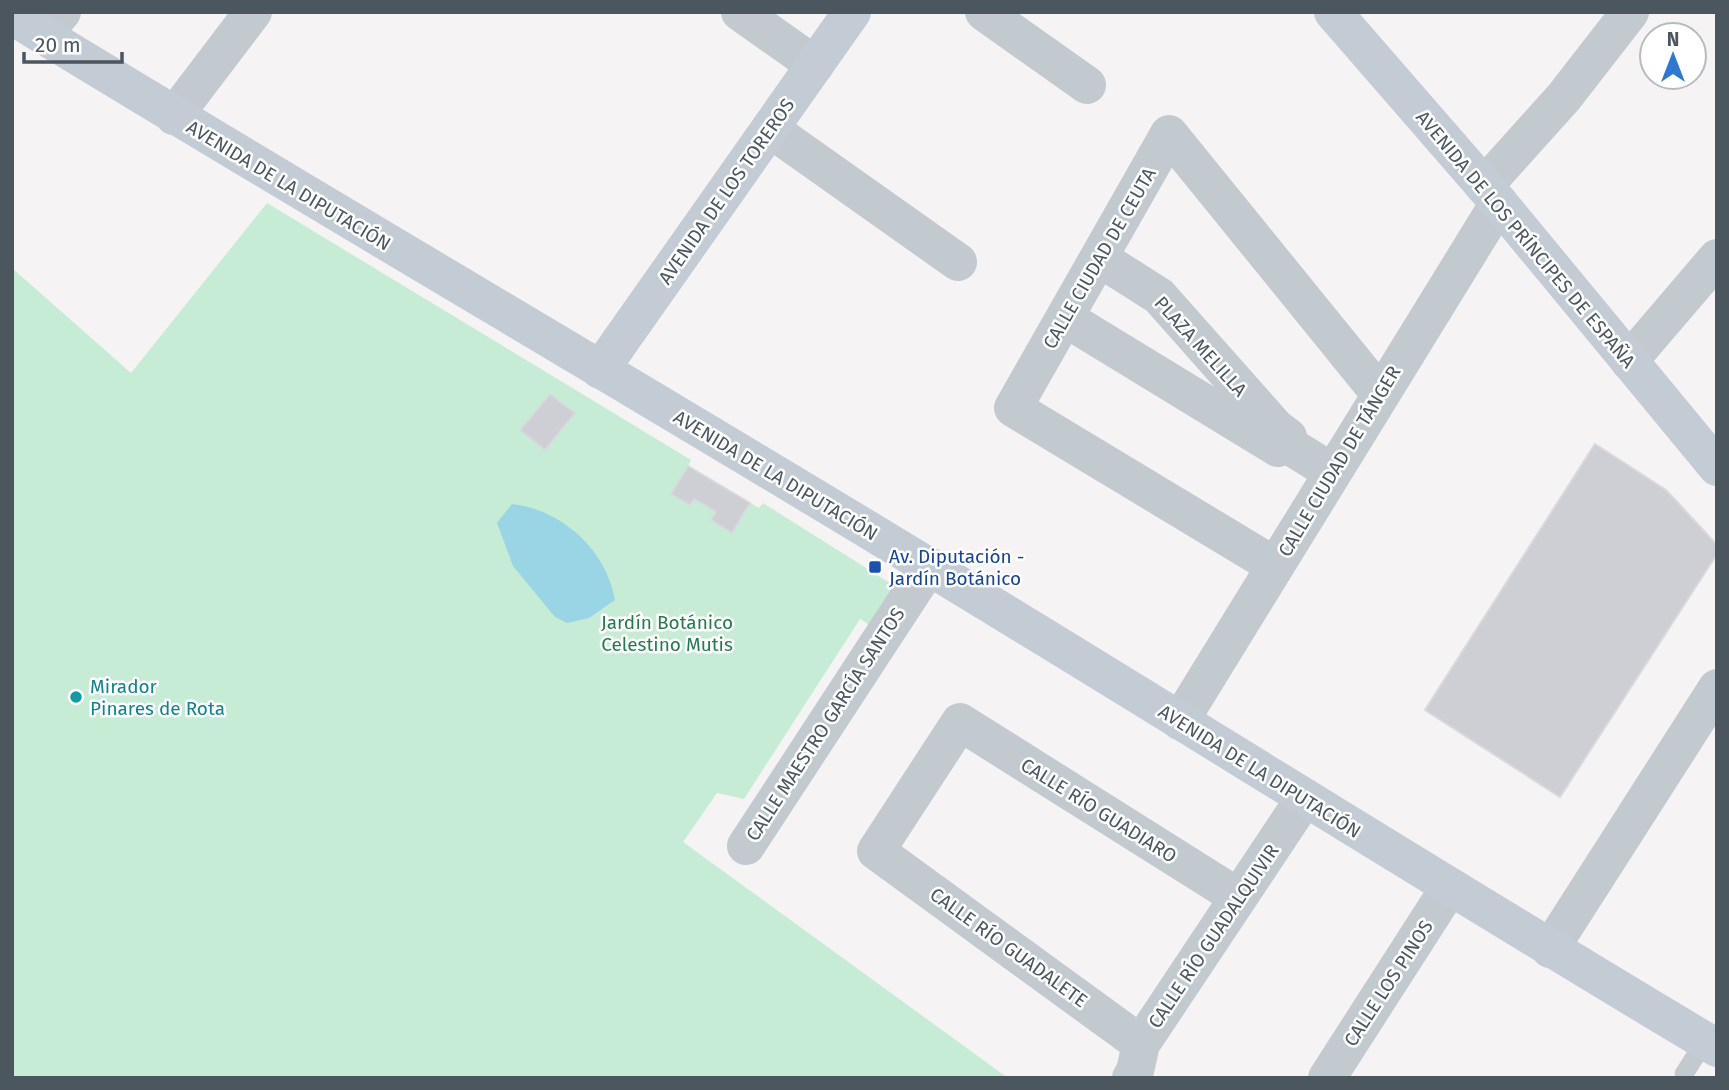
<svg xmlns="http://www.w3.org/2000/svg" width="1729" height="1090" font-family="'Fira Sans',sans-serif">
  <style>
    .green { fill: #c7ecd5 }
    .water { fill: #99d5e5 }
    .building { fill: #cdcfd4; stroke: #d8d9dd; stroke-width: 2 }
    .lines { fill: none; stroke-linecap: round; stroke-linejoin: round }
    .lane { stroke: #c2cad0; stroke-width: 19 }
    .street { stroke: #c2cad0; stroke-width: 38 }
    .secondary { stroke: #c3cbd4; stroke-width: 38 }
    .transit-dot { fill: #1a4fb4; stroke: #fff; stroke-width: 2.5 }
    .culture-dot { fill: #0f9aa8; stroke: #fff; stroke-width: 2.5 }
    .labels { text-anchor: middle; stroke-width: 5; stroke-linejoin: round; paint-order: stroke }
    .street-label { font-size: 19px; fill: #4c565f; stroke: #fff }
    .transit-label { font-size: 19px; fill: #164399; stroke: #fff; text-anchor: start }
    .park-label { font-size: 19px; fill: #227b4e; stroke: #fff }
    .culture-label { font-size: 19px; fill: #0d838f; stroke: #fff; text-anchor: start }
  </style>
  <rect width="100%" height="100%" fill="#f5f3f3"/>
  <!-- green -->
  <path class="green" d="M 267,203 L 691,460 L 688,466 L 759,508 L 763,503 L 901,590 L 876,629 L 860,619 L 744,799 L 717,793 L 683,842 L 1008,1078 L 12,1078 L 12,268 L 131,373 Z"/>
  <!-- water -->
  <path class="water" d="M 512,504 C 563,510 606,550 615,600 L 589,618 L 567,623 L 555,617 L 513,566 L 497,523 Z"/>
  <!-- building -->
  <path class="building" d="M 550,394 L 575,413 L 545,450 L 520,430 Z
    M 1595,444 L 1666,490 L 1717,545 L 1717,554 L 1560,797 L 1425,710 Z
    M 688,466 L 750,503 L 732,533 L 711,520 L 716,512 L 705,505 L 694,499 L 690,505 L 671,494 Z"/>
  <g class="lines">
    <!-- lane -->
    <path class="lane" d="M 1684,1074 L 1705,1041"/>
    <!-- street -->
    <path class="street" d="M 740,12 L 815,65
      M 984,12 L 1087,85
      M 43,35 L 62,12
      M 174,116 L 253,12
      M 770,129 L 958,262
      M 1484,186 L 1564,97 L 1630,12
      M 1099,258 L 1159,296 L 1276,428 L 1288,437 L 1290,446 L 1332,472
      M 1065,318 L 1278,448
      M 1629,361 L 1717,258
      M 1275,566 L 1013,408 L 1169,134 L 1380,394
      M 1180,721 L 1499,203
      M 746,846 L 929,566
      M 1550,949 L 1717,688
      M 1141,1044 L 876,851 L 960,722 L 1238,897
      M 1131,1078 L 1135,1071 L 1141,1044 L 1304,799
      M 1327,1078 L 1449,888"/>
    <!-- secondary -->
    <path class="secondary" d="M 1333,12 L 1499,203 L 1717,467
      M 12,16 C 317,203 626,382 931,568 C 1193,727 1453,891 1717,1048
      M 600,370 L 852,12"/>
  </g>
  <!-- markers -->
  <rect class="transit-dot" x="868" y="560" width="14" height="14" rx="3.5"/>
  <circle class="culture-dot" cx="76" cy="697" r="7"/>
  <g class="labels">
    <!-- street labels -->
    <g class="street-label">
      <text transform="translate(289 185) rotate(31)" y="7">AVENIDA DE LA DIPUTACIÓN</text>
      <text transform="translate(726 191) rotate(-55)" y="7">AVENIDA DE LOS TOREROS</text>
      <text transform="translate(1526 239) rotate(50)" y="7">AVENIDA DE LOS PRÍNCIPES DE ESPAÑA</text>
      <text transform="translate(1099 258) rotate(-60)" y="7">CALLE CIUDAD DE CEUTA</text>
      <text transform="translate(1201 346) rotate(48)" y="7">PLAZA MELILLA</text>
      <text transform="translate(1339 461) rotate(-59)" y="7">CALLE CIUDAD DE TÁNGER</text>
      <text transform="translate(776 475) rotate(31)" y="7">AVENIDA DE LA DIPUTACIÓN</text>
      <text transform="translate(825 724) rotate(-57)" y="7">CALLE MAESTRO GARCÍA SANTOS</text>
      <text transform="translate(1260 771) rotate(32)" y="7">AVENIDA DE LA DIPUTACIÓN</text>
      <text transform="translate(1099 810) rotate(32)" y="7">CALLE RÍO GUADIARO</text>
      <text transform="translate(1213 936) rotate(-56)" y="7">CALLE RÍO GUADALQUIVIR</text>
      <text transform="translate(1009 947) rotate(36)" y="7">CALLE RÍO GUADALETE</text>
      <text transform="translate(1388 983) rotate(-57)" y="7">CALLE LOS PINOS</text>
    </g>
    <!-- transit labels -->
    <g class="transit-label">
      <text x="889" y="563">Av. Diputación -<tspan x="889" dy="22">Jardín Botánico</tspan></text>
    </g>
    <!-- park labels -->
    <g class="park-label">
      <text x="667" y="629">Jardín Botánico<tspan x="667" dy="22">Celestino Mutis</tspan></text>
    </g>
    <!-- culture labels -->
    <g class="culture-label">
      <text x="90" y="693">Mirador<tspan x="90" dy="22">Pinares de Rota</tspan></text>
    </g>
  </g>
  <!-- border -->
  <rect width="1729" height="1090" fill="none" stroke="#4c565f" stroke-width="28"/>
  <!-- north arrow -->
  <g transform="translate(1673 56)"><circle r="33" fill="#ffffff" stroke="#b7bbbf" stroke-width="2"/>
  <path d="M0-5L12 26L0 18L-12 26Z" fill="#2e78d3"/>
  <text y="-10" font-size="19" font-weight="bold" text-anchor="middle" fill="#4c565f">N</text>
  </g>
  <!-- scale -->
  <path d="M24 52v10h98v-10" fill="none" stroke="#4c565f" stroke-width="3.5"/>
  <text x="35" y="52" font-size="21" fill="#4c565f" stroke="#ffffff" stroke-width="5" paint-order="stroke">20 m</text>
</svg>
